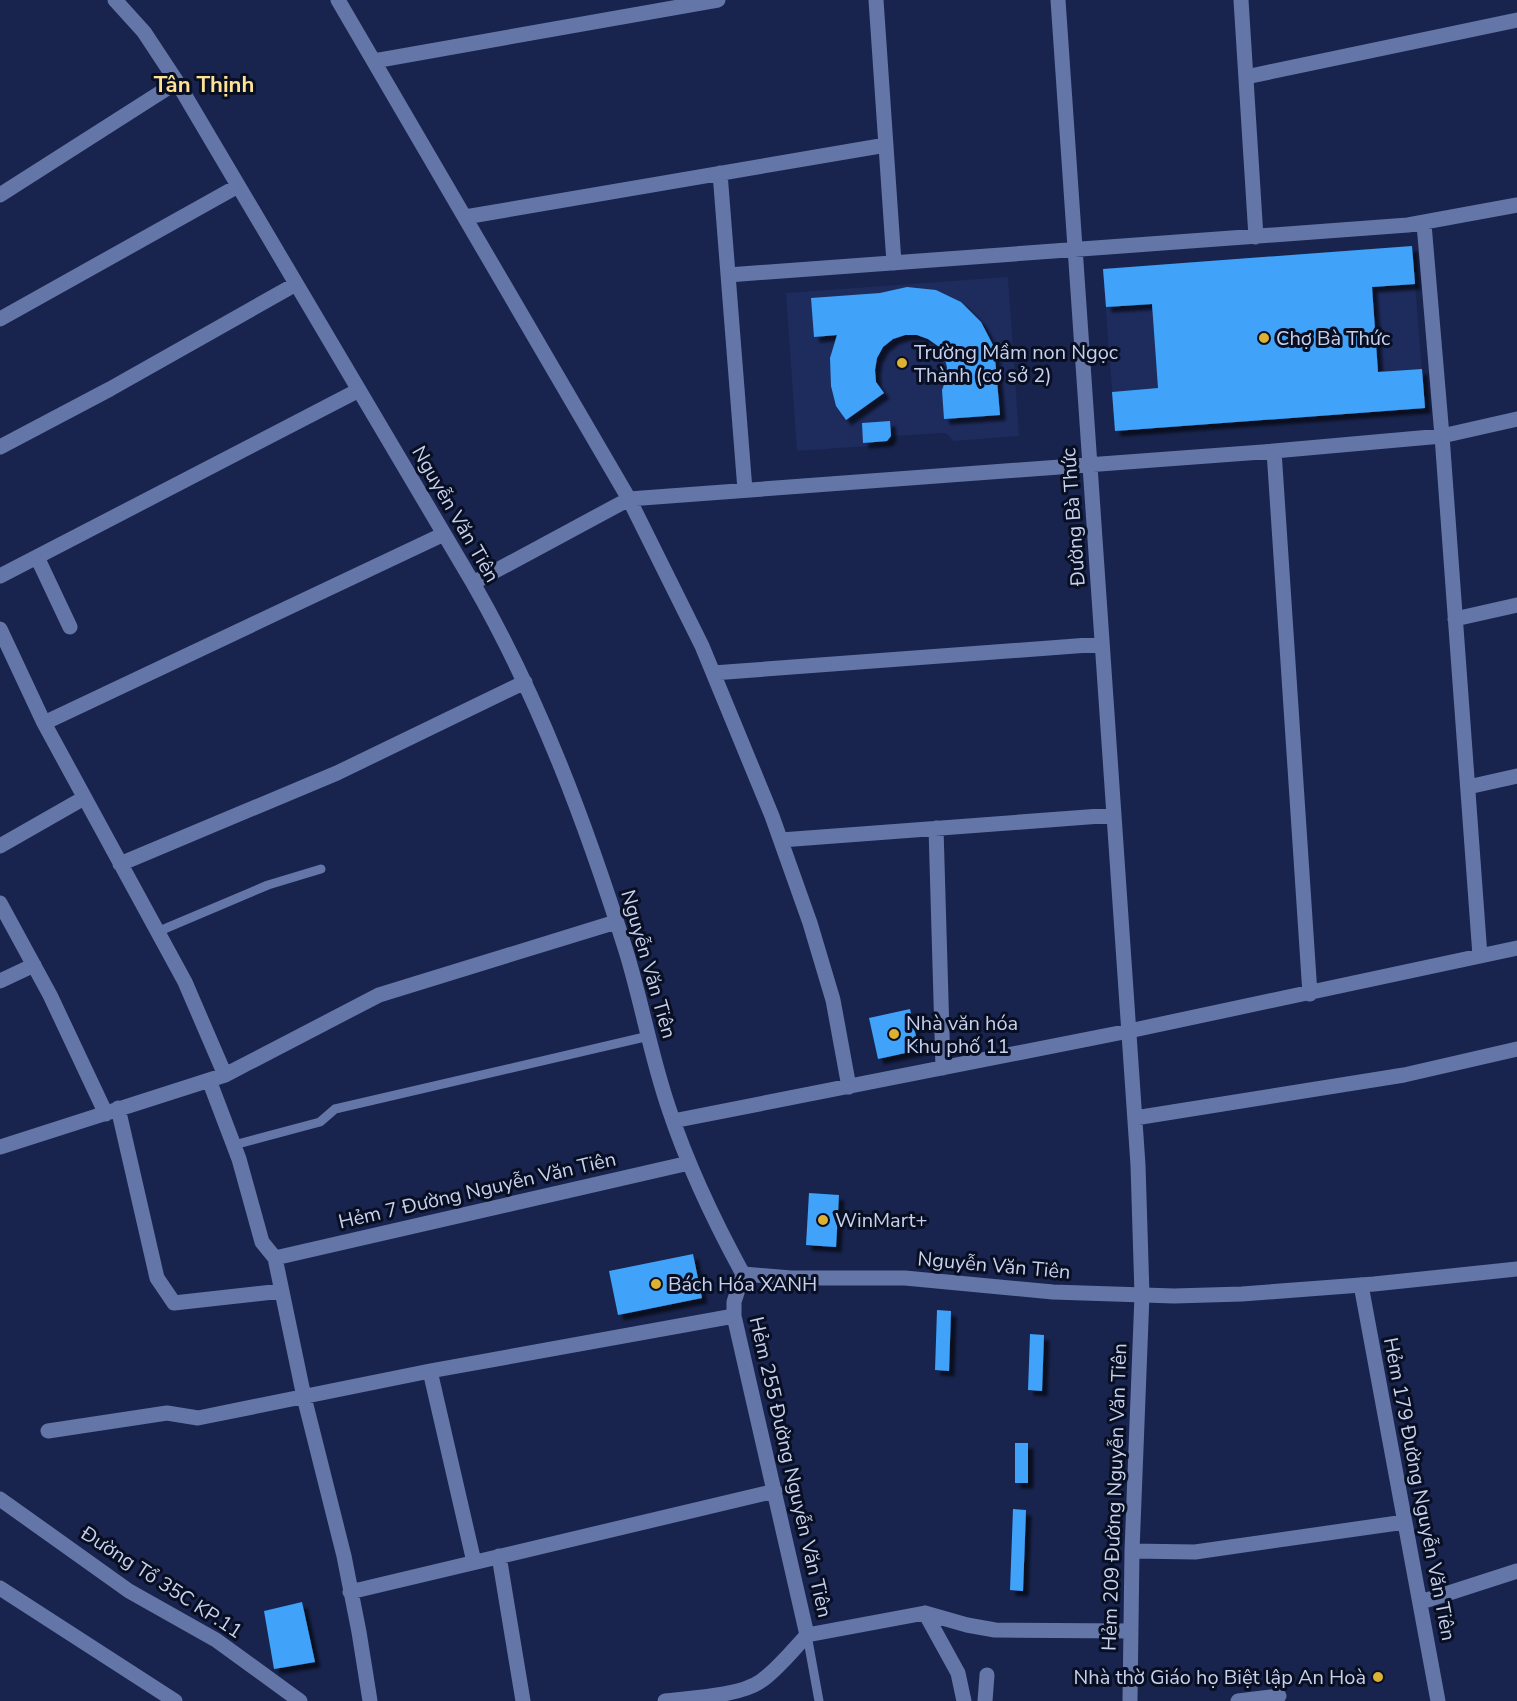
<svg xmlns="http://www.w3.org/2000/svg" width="1517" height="1701" font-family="'Nunito Sans',sans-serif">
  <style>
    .built { fill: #1e2b5d }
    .building { fill: #3fa2f9; filter: url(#shadow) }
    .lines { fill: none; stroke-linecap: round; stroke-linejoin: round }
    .service { stroke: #6476a7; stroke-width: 9 }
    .minor { stroke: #6476a7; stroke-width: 15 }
    .tertiary { stroke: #6476a7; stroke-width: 15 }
    .poi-dot { fill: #ddb233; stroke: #090f22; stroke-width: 2 }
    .labels { text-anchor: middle; stroke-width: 6; stroke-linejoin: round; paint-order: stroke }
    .poi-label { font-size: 20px; fill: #c7d1ed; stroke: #090f22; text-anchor: start }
    .street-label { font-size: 20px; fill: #c7d1ed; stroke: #090f22 }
    .quarter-label { font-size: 22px; font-weight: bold; fill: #ffe195; stroke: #090f22 }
  </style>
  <defs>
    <filter id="shadow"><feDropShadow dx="5.5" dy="5.5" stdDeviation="1.5" flood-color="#0009"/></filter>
  </defs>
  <rect width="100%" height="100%" fill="#18244e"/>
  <!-- built -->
  <path class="built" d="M 1412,246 L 1425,408 L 1115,431 L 1103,269 Z
    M 1008,277 L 1019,436 L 954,441 L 946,433 L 891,436 L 883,445 L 797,451 L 786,293 Z"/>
  <!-- building -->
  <path class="building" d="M 1412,246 L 1415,284 L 1372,287 L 1378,372 L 1422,369 L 1425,408 L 1115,431 L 1112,392 L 1158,388 L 1152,304 L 1106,307 L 1103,269 Z
    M 907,287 L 936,290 L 961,302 L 981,322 L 994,347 L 1000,415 L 944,419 L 942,390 L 946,379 L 947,367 L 944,356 L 938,346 L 928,339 L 917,335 L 905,335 L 893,339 L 883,347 L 877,358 L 875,370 L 876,382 L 884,393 L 846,420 L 836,406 L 831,386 L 830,358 L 837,335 L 814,337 L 811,298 L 880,293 Z
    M 890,421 L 891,436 L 887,441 L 863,443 L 862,423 Z
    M 910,1009 L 919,1050 L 878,1059 L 869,1018 Z
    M 809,1193 L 839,1195 L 836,1247 L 806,1245 Z
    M 693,1254 L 702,1298 L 618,1315 L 609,1271 Z
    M 937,1310 L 951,1311 L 949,1371 L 935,1370 Z
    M 1030,1334 L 1044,1335 L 1042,1391 L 1028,1390 Z
    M 1015,1443 L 1028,1443 L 1028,1483 L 1015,1483 Z
    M 1013,1509 L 1026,1510 L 1023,1591 L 1010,1590 Z
    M 302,1602 L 315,1662 L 274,1669 L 264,1611 Z"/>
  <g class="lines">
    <!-- service -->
    <path class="service" d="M 157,932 L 268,885 L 321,869
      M 234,1145 L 320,1122 L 335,1109 L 649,1036
      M 807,1635 L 819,1701"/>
    <!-- minor -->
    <path class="minor" d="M 115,0 L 144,32 L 177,82 L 473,583 C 539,698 586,824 626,951 C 642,1003 651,1057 669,1109 C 688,1166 714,1221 743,1274 L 734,1302 L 734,1316 L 807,1635
      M 338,0 L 629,499 L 702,646 L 772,816 L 810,923 L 833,1000 L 849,1087
      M 876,0 L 894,263
      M 1058,0 L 1138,1165 L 1142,1295 L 1132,1551 L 1130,1701
      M 1241,0 L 1256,237
      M 374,61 L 718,0
      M 1246,77 L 1517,20
      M 720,173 L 745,490
      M 0,195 L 177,82
      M 465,217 L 886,145
      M 1424,224 L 1442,436 L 1480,956
      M 728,275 L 1408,225 L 1517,205
      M 0,319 L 238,186
      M 0,447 L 110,389 L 296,284
      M 1274,451 L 1310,994
      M 37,557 L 70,627
      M 0,576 L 359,390
      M 473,583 L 629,499 L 1274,451 L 1442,436 L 1517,419
      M 1455,619 L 1517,605
      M 0,629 L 44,723 L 185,982 L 225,1075
      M 713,673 L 1102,644
      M 44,723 L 444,534
      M 1468,787 L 1517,776
      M 936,828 L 943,1068
      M 781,840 L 1114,815
      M 0,846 L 84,798
      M 120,864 L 337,773 L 525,682
      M 0,903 L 50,995 L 106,1114
      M 0,981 L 34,965
      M 209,1080 L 239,1159 L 262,1242 L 275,1258 L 304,1397 L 344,1556 L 359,1632 L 370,1701
      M 118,1108 L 157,1278 L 174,1303 L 282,1291
      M 1135,1118 L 1404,1075 L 1517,1049
      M 673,1121 L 1129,1031 L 1517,948
      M 0,1147 L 225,1075 L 379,995 L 616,922
      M 275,1258 L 689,1163
      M 1361,1285 L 1438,1701
      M 430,1371 L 474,1562
      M 48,1431 L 167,1413 L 198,1418 L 430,1371 L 734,1316
      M 0,1499 L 129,1591 L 216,1640 L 300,1701
      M 1132,1551 L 1195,1552 L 1405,1522
      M 499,1556 L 523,1701
      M 0,1588 L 175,1701
      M 350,1592 L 775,1491
      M 1421,1602 L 1517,1571
      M 925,1613 L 958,1673 L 964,1701
      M 807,1635 L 925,1613 L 967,1625 L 995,1630 L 1131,1631
      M 665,1701 C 691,1698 740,1696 761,1681 C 777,1670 793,1650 807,1635
      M 985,1701 L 987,1675
      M 1238,1701 L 1279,1696"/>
    <!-- tertiary -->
    <path class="tertiary" d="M 743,1274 L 791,1278 L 905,1278 L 1053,1292 L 1174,1296 L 1242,1294 L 1374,1284 L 1517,1269"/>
  </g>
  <!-- markers -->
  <g class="poi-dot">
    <circle cx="1264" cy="338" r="6"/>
    <circle cx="902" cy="363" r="6"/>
    <circle cx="894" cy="1034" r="6"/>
    <circle cx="823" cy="1220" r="6"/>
    <circle cx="656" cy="1284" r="6"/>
    <circle cx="1378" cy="1677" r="6"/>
  </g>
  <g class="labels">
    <!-- poi labels -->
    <g class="poi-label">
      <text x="1276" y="345">Chợ Bà Thức</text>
      <text x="914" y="359">Trường Mầm non Ngọc<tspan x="914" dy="23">Thành (cơ sở 2)</tspan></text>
      <text x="906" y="1030">Nhà văn hóa<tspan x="906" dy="23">Khu phố 11</tspan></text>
      <text x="835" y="1227">WinMart+</text>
      <text x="668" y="1291">Bách Hóa XANH</text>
      <text x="1366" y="1684" text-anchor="end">Nhà thờ Giáo họ Biệt lập An Hoà</text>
    </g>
    <!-- street labels -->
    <g class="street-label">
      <text transform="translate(456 514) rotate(60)" y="7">Nguyễn Văn Tiên</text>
      <text transform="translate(1073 517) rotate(-94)" y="7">Đường Bà Thức</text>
      <text transform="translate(649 964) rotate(74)" y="7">Nguyễn Văn Tiên</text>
      <text transform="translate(477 1190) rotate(-13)" y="7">Hẻm 7 Đường Nguyễn Văn Tiên</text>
      <text transform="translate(994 1265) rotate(5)" y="7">Nguyễn Văn Tiên</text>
      <text transform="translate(791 1467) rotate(77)" y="7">Hẻm 255 Đường Nguyễn Văn Tiên</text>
      <text transform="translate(1420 1489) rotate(79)" y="7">Hẻm 179 Đường Nguyễn Văn Tiên</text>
      <text transform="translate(1114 1497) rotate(-88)" y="7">Hẻm 209 Đường Nguyễn Văn Tiên</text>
      <text transform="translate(162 1582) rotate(33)" y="7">Đường Tổ 35C KP.11</text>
    </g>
    <!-- quarter labels -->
    <g class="quarter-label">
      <text x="204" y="92">Tân Thịnh</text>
    </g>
  </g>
</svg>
